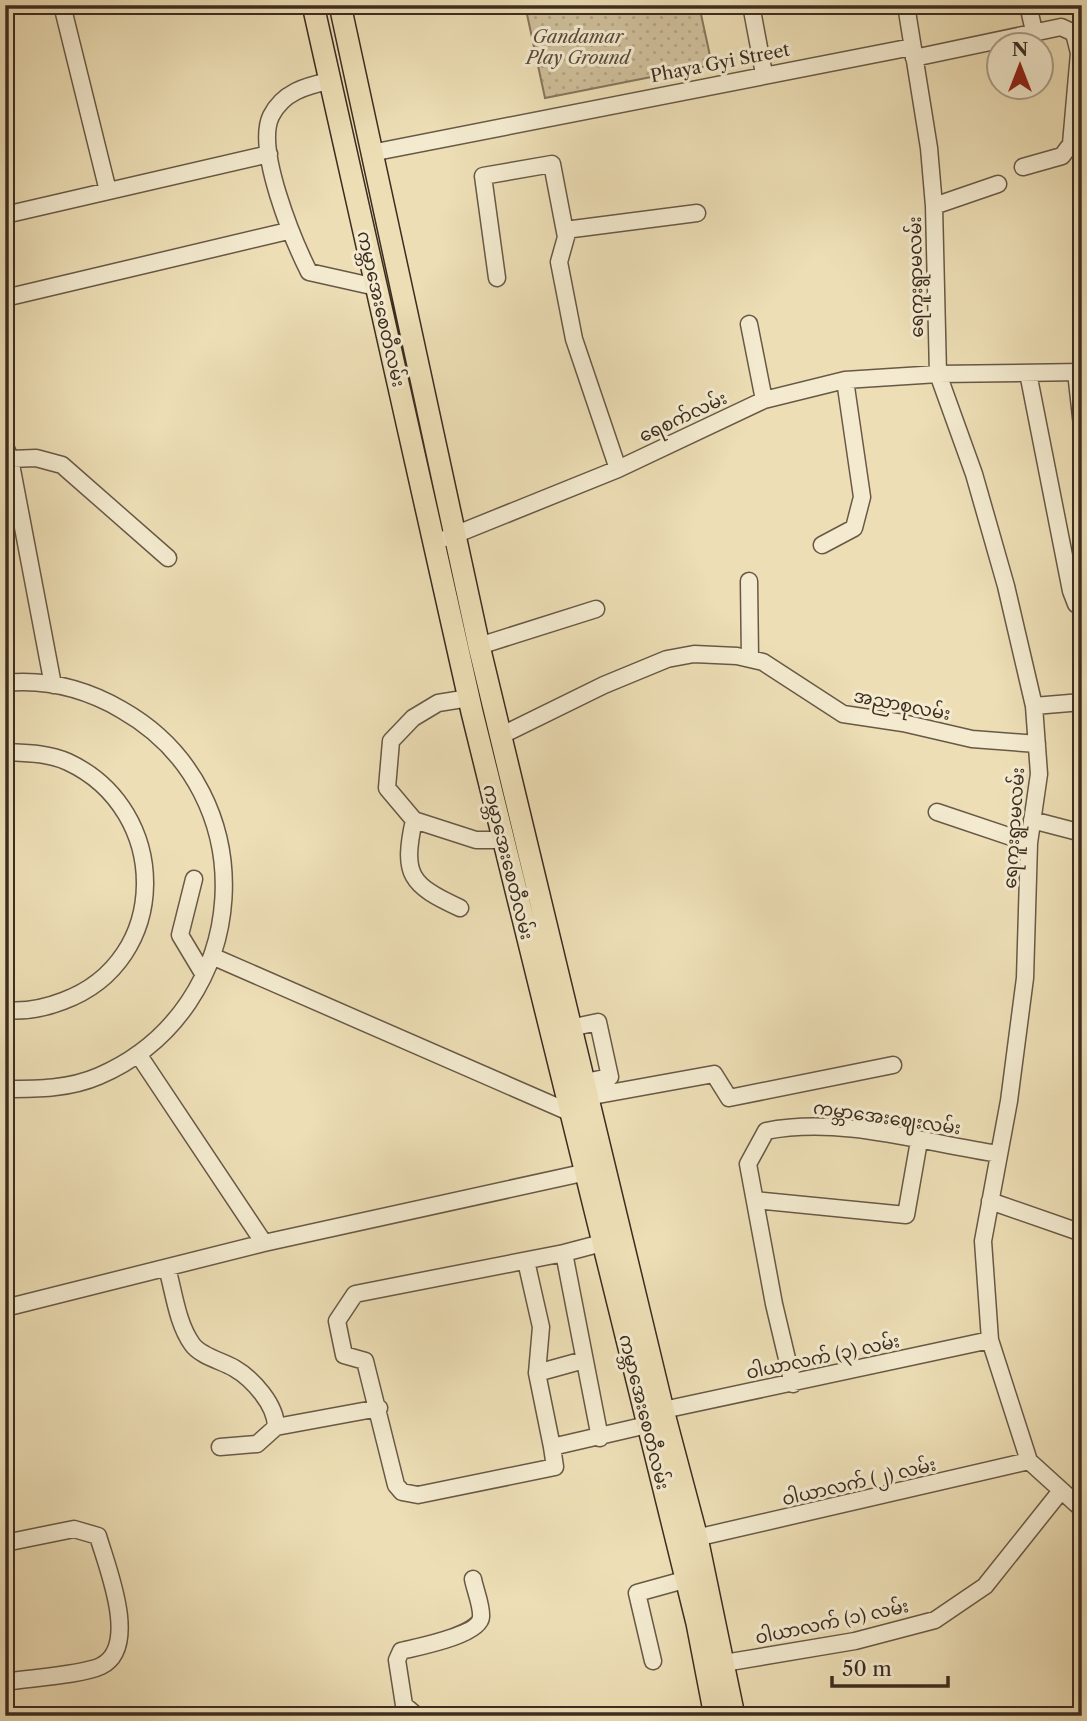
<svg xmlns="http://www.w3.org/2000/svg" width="1087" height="1721" font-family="'Libre Caslon Text','Noto Sans Myanmar',serif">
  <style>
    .green { fill: url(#green-dots); stroke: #86765e; stroke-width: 2 }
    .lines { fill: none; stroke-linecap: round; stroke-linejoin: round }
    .minor-casing { stroke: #685946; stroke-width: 19 }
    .major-casing { stroke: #3c2d21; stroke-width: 24 }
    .minor { stroke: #f3eacf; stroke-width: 16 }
    .major { stroke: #eddeb5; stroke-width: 21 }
    .labels { text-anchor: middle; stroke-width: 6; stroke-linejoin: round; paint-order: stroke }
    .park-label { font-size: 18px; font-style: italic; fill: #594a3a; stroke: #f3eacf }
    .street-label { font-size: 18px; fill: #3c2d21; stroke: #f3eacf }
  </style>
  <defs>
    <pattern id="green-dots" width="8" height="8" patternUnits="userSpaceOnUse" patternTransform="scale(1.75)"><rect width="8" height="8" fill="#cfc09c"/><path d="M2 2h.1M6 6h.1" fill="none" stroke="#b3a586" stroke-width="1.8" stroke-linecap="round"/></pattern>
  </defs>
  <rect width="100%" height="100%" fill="#eddeb5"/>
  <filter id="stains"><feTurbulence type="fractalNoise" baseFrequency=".00286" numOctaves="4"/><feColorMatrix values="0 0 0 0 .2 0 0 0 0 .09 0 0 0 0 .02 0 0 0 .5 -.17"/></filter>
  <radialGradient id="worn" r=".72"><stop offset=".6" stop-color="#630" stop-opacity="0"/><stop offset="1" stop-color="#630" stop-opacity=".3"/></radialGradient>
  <!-- green -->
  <path class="green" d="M 525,5 L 699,5 L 712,65 L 545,98 Z"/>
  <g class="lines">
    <!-- minor casing -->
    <g class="minor-casing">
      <path id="minor" d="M 62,5 L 108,191
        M 751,5 L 764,74
        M 906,5 L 929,148 L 934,206 L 938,374 L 974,474 L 1006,586 L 1034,706 L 1039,774 L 1029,843 L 1025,978 L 1009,1101 L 983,1241 L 990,1340 L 1029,1461 L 1082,1509
        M 1028,5 L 1034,31
        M 914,58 L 1061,27 L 1074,33 L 1079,53 L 1071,144 L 1062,156 L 1023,167
        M 329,81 C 306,86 283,92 271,116 C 255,149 293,240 309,272 L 376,287
        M 371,153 L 912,47
        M 934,206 L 998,184
        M 5,215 L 269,154
        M 565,230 L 697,213
        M 497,278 L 483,176 L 552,164 L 566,237 L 559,262 L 574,339 L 618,469
        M 5,298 L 288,231
        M 749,324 L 764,400
        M 1076,372 L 1082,426
        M 1028,373 L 1071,591 L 1076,604 L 1082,608
        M 5,446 L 10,459 L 36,458 L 62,465 L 168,558
        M 10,459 L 53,685
        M 447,538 L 618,469 L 764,400 L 845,380 L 938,374 L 1082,372
        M 822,545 L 854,528 L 862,497 L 845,380
        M 749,581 L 750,659
        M 479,646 L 596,609
        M 5,683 C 46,679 86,689 122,710 C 268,793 254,1009 99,1076 C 69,1089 38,1089 5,1089
        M 469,698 L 438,703 L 413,718 L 391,741 L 387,788 L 414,820 L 476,840 L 503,840
        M 1034,706 L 1082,702
        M 500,736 L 604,685 L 667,659 L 694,654 L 737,656 L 763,662 L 843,714 L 903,723 L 972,739 L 1037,744
        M 5,752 C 27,753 48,753 68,762 C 171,810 172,961 63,1001 C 45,1008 25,1012 5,1010
        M 937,812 L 1029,843
        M 414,820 C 402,875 410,885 460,908
        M 1032,820 L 1082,833
        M 194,879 L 180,935 L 204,975
        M 214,957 L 569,1112
        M 570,1028 L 598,1022 L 610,1077 L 575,1084
        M 138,1054 L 264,1243
        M 587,1097 L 714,1074 L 729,1098 L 893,1065
        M 755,1200 L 906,1215 L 919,1141
        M 990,1201 L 1082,1233
        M 564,1253 L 602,1243
        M 526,1261 L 541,1327 L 537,1373 L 552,1447
        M 167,1268 C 174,1292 177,1323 192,1344 C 200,1356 222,1361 234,1368 C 253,1379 276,1405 276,1427 L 257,1444 L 220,1447
        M 5,1308 L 264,1243 L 596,1170
        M 537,1373 L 584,1360
        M 793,1384 L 774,1304 L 748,1164 L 766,1131 C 842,1116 924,1143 999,1154
        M 654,1412 L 990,1340
        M 276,1427 L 379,1408
        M 600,1438 L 564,1253 L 355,1294 L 337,1321 L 344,1355 L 365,1361 L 396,1485 L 402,1492 L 418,1495 L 555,1467 L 552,1447 L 647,1425
        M 687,1540 L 1029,1461
        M 5,1543 L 74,1529 L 98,1536 C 107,1567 140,1647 101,1666 C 82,1675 29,1678 5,1682
        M 653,1661 L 637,1593 L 684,1580
        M 724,1663 L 855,1641 L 935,1620 L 985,1586 L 1060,1492
        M 417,1716 L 404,1705 L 397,1660 L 401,1651 C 417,1647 480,1635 481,1617 C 482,1606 475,1590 473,1579"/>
    </g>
    <!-- major casing -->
    <g class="major-casing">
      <path id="major" d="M 313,5 L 472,712 L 697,1623 L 715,1716
        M 340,5 L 479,646 L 663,1410 L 697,1538 L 734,1716"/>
    </g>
    <!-- minor -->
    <use href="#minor" class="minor"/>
    <!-- major -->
    <use href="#major" class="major"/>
  </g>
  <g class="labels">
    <!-- park labels -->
    <g class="park-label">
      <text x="578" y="43">Gandamar<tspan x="578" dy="21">Play Ground</tspan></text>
    </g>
    <!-- street labels -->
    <g class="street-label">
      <text transform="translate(720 63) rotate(-11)" y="6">Phaya Gyi Street</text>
      <text transform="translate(916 277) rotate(-91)" y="6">ရေကူးရွာမလမ်း</text>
      <text transform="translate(381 309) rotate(77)" y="6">ကမ္ဘာအေးစေတီလမ်း</text>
      <text transform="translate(683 417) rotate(-25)" y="6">ရေစက်လမ်း</text>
      <text transform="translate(902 705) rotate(11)" y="6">အညာစုလမ်း</text>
      <text transform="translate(1014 828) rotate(-86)" y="6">ရေကူးရွာမလမ်း</text>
      <text transform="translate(508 862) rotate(76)" y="6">ကမ္ဘာအေးစေတီလမ်း</text>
      <text transform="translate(887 1118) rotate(8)" y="6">ကမ္ဘာအေးဈေးလမ်း</text>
      <text transform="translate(823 1357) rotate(-12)" y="6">ဝါယာလက် (၃) လမ်း</text>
      <text transform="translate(644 1412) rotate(76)" y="6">ကမ္ဘာအေးစေတီလမ်း</text>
      <text transform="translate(859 1482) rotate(-13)" y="6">ဝါယာလက် (၂) လမ်း</text>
      <text transform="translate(832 1622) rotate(-12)" y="6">ဝါယာလက် (၁) လမ်း</text>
    </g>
  </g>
  <!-- margin -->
  <rect width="1087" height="1721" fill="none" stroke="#eddeb5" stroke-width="28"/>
  <rect x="7" y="7" width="1073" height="1707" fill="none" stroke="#3c2d21" stroke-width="3.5"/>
  <rect x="14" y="14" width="1059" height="1693" fill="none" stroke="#3c2d21" stroke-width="2"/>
  <!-- north arrow -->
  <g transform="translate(1020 66)"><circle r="33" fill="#f3eacf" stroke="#aa9e89" stroke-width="2"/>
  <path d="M0-5L12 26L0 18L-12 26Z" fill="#8f2418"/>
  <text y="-10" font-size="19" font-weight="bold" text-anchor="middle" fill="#3c2d21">N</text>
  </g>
  <!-- scale -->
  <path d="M832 1676v10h116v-10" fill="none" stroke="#3c2d21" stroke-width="3.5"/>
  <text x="842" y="1676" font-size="21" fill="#3c2d21" stroke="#f3eacf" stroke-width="5" paint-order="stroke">50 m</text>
  <rect width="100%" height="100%" filter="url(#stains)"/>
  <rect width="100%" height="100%" fill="url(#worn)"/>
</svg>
